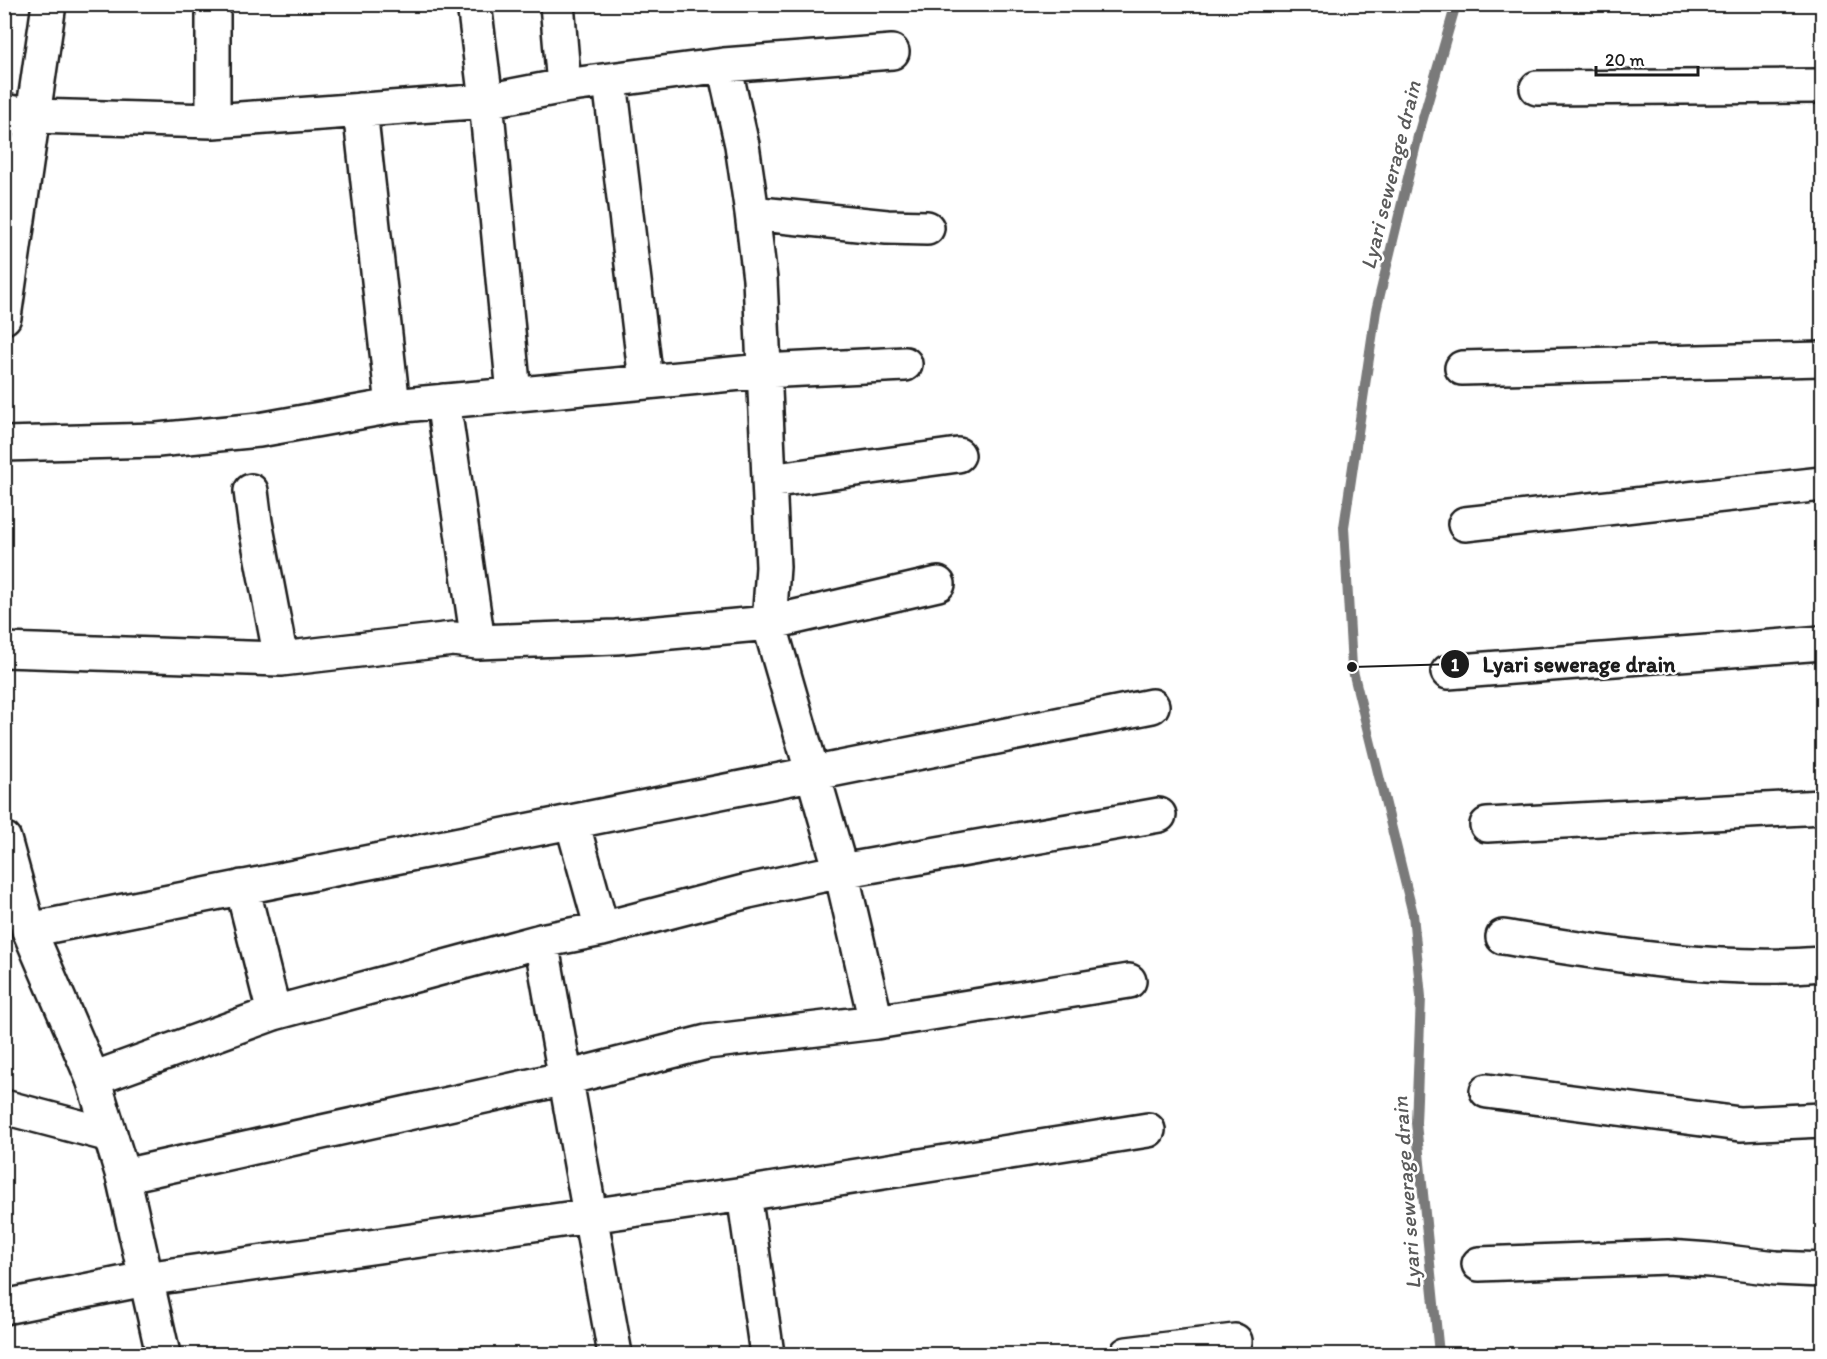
<svg xmlns="http://www.w3.org/2000/svg" width="1827" height="1359" font-family="Itim,sans-serif">
  <style>
    .lines { fill: none; stroke-linecap: round; stroke-linejoin: round }
    .stream { stroke: #7a7a7a; stroke-width: 10 }
    .minor-casing { stroke: #1c1c1c; stroke-width: 38 }
    .tertiary-casing { stroke: #1c1c1c; stroke-width: 38 }
    .minor { stroke: #fff; stroke-width: 33 }
    .tertiary { stroke: #fff; stroke-width: 33 }
    .labels { text-anchor: middle; stroke-width: 5; stroke-linejoin: round; paint-order: stroke }
    .water-label { font-size: 22px; font-style: italic; fill: #5a5a5a; stroke: #fff }
    .leader { fill: none; stroke: #1c1c1c; stroke-width: 2 }
    .callout-dot { fill: #1c1c1c; stroke: #fff; stroke-width: 2 }
    .mark-label { font-size: 18px; text-anchor: middle; font-weight: bold; fill: #fff }
    .callout-label { font-size: 22px; text-anchor: middle; font-weight: bold; fill: #1c1c1c; stroke: #fff; stroke-width: 5; stroke-linejoin: round; paint-order: stroke }
  </style>
  <rect width="100%" height="100%" fill="#fff"/>
  <filter id="ink" filterUnits="userSpaceOnUse"><feTurbulence type="fractalNoise" baseFrequency=".0167" numOctaves="2"/><feDisplacementMap in="SourceGraphic" scale="12" xChannelSelector="R" yChannelSelector="G"/><feConvolveMatrix kernelMatrix="1 2 1 2 8 2 1 2 1" color-interpolation-filters="sRGB"/></filter>
  <g filter="url(#ink)">
    <g class="lines">
      <!-- stream -->
      <path class="stream" d="M 1439,1354 L 1416,1123 L 1421,997 L 1413,914 L 1352,667 L 1344,527 L 1376,311 L 1419,132 L 1456,4"/>
      <!-- minor casing -->
      <g class="minor-casing">
        <path id="minor" d="M 474,4 L 486,101 L 514,394
          M 557,4 L 564,86
          M 724,65 L 742,145 L 752,213 L 760,279 L 773,567 L 769,623 L 841,871 L 876,1022
          M 610,81 L 646,381
          M 1537,88 L 1822,86
          M 360,110 L 393,406
          M 4,111 L 33,116 L 213,121 L 486,101 L 564,86 L 724,65 L 892,52
          M 213,121 L 213,4
          M 752,213 L 887,227 L 927,228
          M 1462,368 L 1822,359
          M 443,401 L 478,642
          M 4,444 L 157,440 L 259,430 L 393,406 L 763,371 L 905,364
          M 769,481 L 958,455
          M 251,491 L 255,522 L 281,659
          M 1465,524 L 1822,484
          M 4,650 L 281,659 L 453,639 L 478,642 L 616,637 L 769,623 L 938,584
          M 1448,672 L 1822,643
          M 572,822 L 602,929
          M 1487,825 L 1822,807
          M 242,887 L 274,1013
          M 29,930 L 1152,706
          M 1503,937 C 1609,954 1716,973 1822,964
          M 541,941 L 615,1354
          M 93,1079 L 274,1013 L 541,941 L 602,929 L 748,891 L 841,871 L 1159,815
          M 1487,1091 L 1740,1124 L 1822,1120
          M 4,1107 L 110,1135
          M 123,1176 L 566,1078 L 707,1042 L 876,1022 L 1129,981
          M 744,1194 L 767,1354
          M 1479,1264 L 1668,1257 L 1710,1260 L 1776,1268 L 1822,1270
          M 4,1307 L 145,1279 L 744,1194 L 1148,1130
          M 1127,1354 L 1235,1341"/>
      </g>
      <!-- tertiary casing -->
      <g class="tertiary-casing">
        <path id="tertiary" d="M 4,317 L 49,4
          M 4,839 L 29,930 L 93,1079 L 123,1176 L 163,1354"/>
      </g>
      <!-- minor -->
      <use href="#minor" class="minor"/>
      <!-- tertiary -->
      <use href="#tertiary" class="tertiary"/>
    </g>
  </g>
  <g class="labels">
    <!-- water labels -->
    <g class="water-label">
      <text transform="translate(1390 175) rotate(-76)" y="8">Lyari sewerage drain</text>
      <text transform="translate(1406 1193) rotate(-94)" y="8">Lyari sewerage drain</text>
    </g>
  </g>
  <!-- callouts -->
  <path class="leader" d="M1352 667L1455 664"/>
  <g class="callout-dot">
    <circle cx="1352" cy="667" r="6"/>
    <circle cx="1455" cy="664" r="15"/>
  </g>
  <g class="mark-label">
    <text x="1455" y="671">1</text>
  </g>
  <g class="callout-label">
    <text x="1579" y="672">Lyari sewerage drain</text>
  </g>
  <!-- margin -->
  <rect width="1827" height="1359" fill="none" stroke="#fff" stroke-width="24"/>
  <rect x="12" y="12" width="1803" height="1335" fill="none" stroke="#1c1c1c" stroke-width="2" filter="url(#ink)"/>
  <!-- scale -->
  <path d="M1596 66v9h102v-9" fill="none" stroke="#1c1c1c" stroke-width="3"/>
  <text x="1605" y="66" font-size="18" fill="#1c1c1c" stroke="#ffffff" stroke-width="4.5" paint-order="stroke">20 m</text>
</svg>
